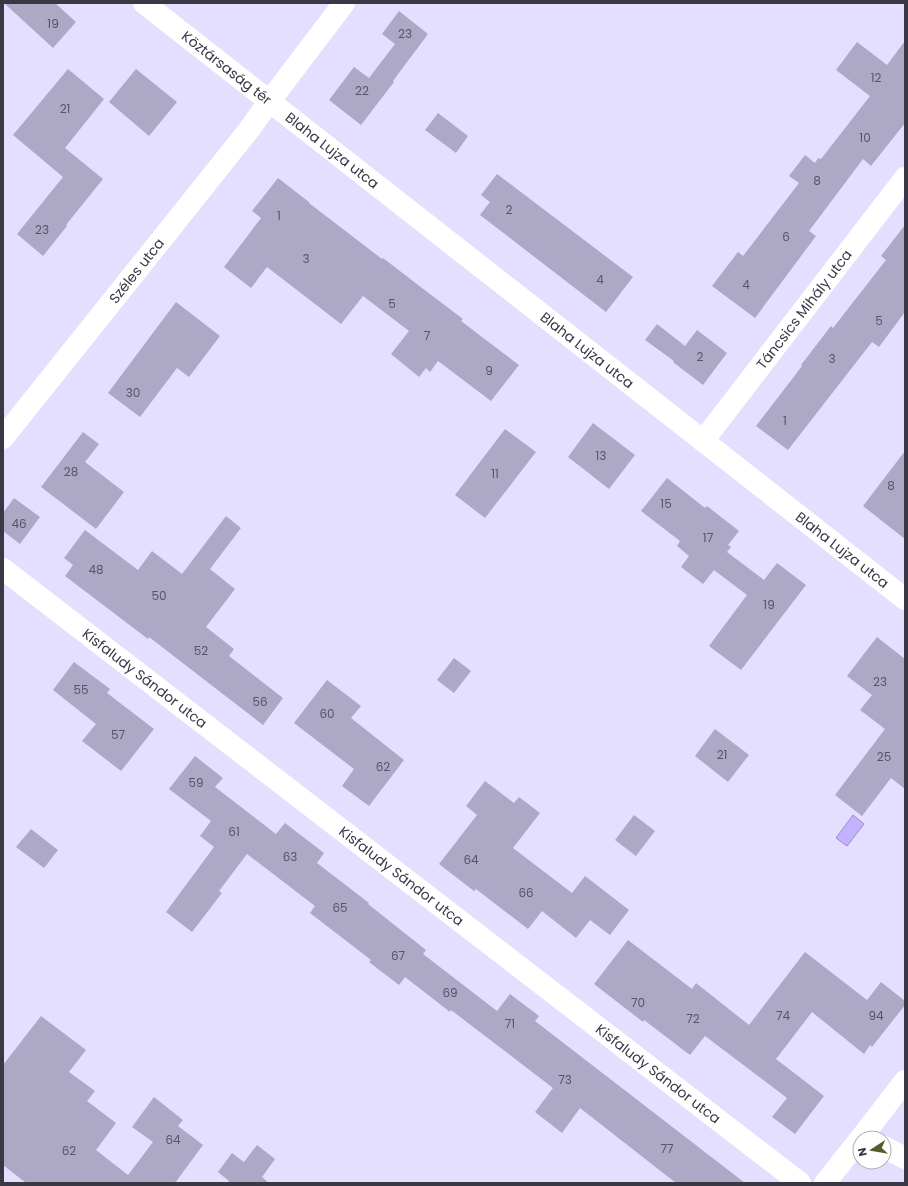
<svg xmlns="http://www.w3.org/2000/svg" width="908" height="1186" font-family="Poppins,sans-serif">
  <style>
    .water { fill: #c4b2fe; stroke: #9b8dc6 }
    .building { fill: #aea8c7 }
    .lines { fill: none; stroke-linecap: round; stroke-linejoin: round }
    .minor { stroke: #fff; stroke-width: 22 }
    .tertiary { stroke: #fff; stroke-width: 22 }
    .labels { text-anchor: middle; stroke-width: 3.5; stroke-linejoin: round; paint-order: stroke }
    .number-label { font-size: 12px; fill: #585466 }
    .street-label { font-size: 14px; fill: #3b3845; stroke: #fff }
  </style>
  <rect width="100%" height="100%" fill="#e4deff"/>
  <!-- water -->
  <path class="water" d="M 853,815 L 864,824 L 847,846 L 836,838 Z"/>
  <!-- building -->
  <path class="building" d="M 4,3 L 55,3 L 76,22 L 53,48 Z
    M 399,11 L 428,34 L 393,81 L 394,82 L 361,125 L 329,100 L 354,67 L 369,78 L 395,44 L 382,34 Z
    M 905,41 L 905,123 L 871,166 L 863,159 L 809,231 L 816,236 L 755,318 L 712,286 L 738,252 L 743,256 L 799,183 L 789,176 L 805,155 L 815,163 L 818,158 L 821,159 L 870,96 L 836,70 L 857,42 L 887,65 Z
    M 68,69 L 104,99 L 65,148 L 103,179 L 66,225 L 67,226 L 43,256 L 17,234 L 63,177 L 13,135 Z
    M 136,69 L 177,102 L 149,136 L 109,102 Z
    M 438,113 L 468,136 L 456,153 L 425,130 Z
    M 497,174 L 633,277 L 606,312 L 480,215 L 490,202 L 481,195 Z
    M 278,178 L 309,202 L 309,203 L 382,259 L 383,258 L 422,288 L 463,319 L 461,321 L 519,365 L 491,401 L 438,361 L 430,372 L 426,368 L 419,377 L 391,354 L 409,331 L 363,296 L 341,324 L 267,267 L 251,288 L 224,267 L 261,218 L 252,211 Z
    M 905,225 L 905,312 L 879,347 L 872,342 L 788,450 L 756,426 L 802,366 L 801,365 L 831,326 L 833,328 L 886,260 L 881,256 Z
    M 176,302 L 220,336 L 189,377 L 177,368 L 140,417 L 108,393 Z
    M 657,324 L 685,346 L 697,330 L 727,353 L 703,385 L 673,362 L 674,361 L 645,340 Z
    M 593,423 L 635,455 L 609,489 L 568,457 Z
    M 505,429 L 536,452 L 485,518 L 455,495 Z
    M 83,432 L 99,444 L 85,462 L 124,492 L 96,529 L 41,487 Z
    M 905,451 L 905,539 L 863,506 Z
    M 667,478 L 705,508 L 707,506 L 739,531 L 728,545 L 731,547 L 727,552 L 764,580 L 777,563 L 806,585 L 741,670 L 709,646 L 747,595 L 714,570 L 703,584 L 681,567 L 689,556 L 677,546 L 680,541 L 641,511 Z
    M 14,498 L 40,517 L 20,544 L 3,531 L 3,513 Z
    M 226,516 L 241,528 L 210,569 L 235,589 L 206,627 L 234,649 L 229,656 L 283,698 L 263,725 L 149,637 L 148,639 L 65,576 L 73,565 L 64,558 L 85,530 L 138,570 L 152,551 L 182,574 Z
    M 877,637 L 905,659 L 905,789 L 891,778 L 862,816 L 835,795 L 885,729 L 860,710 L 872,695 L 847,676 Z
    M 454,658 L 471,671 L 454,693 L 437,680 Z
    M 74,662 L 110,689 L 107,693 L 154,729 L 121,771 L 82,741 L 96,724 L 53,690 Z
    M 327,680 L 361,706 L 351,718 L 404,760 L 369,806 L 342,786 L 354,769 L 294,723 Z
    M 715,729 L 749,755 L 728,782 L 695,756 Z
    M 195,756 L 223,778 L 215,787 L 276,834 L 285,823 L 324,853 L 317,863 L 369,903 L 368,904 L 426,950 L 423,954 L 497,1011 L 510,994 L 539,1016 L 535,1021 L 745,1183 L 676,1183 L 580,1108 L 562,1133 L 535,1112 L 553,1088 L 451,1010 L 450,1012 L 405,977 L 399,985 L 369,962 L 371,960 L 310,913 L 315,906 L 247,854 L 219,891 L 222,893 L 192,932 L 166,912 L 214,847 L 200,836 L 211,821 L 169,789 Z
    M 485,781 L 514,803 L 519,797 L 540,813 L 513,848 L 572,893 L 585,876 L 629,910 L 610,935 L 590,920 L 576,938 L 542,911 L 528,929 L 476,889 L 474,891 L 439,864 L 477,815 L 466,806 Z
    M 634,815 L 655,831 L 636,856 L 615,840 Z
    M 31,829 L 58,850 L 44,868 L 16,847 Z
    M 628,940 L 692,989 L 696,983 L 749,1025 L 805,952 L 867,1000 L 881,982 L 905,1001 L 905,1005 L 872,1047 L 870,1045 L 864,1054 L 812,1012 L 776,1059 L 824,1096 L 795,1134 L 772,1117 L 787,1098 L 705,1036 L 690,1055 L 644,1020 L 643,1022 L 594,984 Z
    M 41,1016 L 86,1050 L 69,1072 L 95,1091 L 87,1101 L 116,1123 L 96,1150 L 128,1175 L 153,1142 L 132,1127 L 154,1097 L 183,1120 L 178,1126 L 203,1145 L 175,1183 L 26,1183 L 3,1165 L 3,1065 Z
    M 257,1145 L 275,1159 L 262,1177 L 269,1183 L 227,1183 L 229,1181 L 218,1172 L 232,1153 L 244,1162 Z"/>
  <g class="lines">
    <!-- minor -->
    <g class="minor">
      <path id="s1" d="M 3,438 L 248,131 L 269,102 L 344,3"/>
      <path id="s2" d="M 703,441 L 905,178"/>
      <path id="s3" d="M 3,569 L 800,1183"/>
      <path d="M 884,1147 L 905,1158"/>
    </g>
    <!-- tertiary -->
    <g class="tertiary">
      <path id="s4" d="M 144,3 L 905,599"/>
      <path d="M 861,1138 L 905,1081"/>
      <path d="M 825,1183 L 860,1139"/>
    </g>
  </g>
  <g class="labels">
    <!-- number labels -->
    <g class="number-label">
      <text x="53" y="28">19</text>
      <text x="405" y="38">23</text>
      <text x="876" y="82">12</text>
      <text x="362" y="95">22</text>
      <text x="65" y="113">21</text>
      <text x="865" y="142">10</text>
      <text x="817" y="185">8</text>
      <text x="509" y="214">2</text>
      <text x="279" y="220">1</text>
      <text x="42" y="234">23</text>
      <text x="786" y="241">6</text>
      <text x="306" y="263">3</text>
      <text x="600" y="284">4</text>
      <text x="746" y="289">4</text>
      <text x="392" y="308">5</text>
      <text x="879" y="325">5</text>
      <text x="427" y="340">7</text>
      <text x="700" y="361">2</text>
      <text x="832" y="363">3</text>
      <text x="489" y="375">9</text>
      <text x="133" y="397">30</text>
      <text x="785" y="425">1</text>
      <text x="601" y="460">13</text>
      <text x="71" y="476">28</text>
      <text x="495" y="478">11</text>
      <text x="891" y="490">8</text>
      <text x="666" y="508">15</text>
      <text x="19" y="528">46</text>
      <text x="708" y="542">17</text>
      <text x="96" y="574">48</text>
      <text x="159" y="600">50</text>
      <text x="769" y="609">19</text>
      <text x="201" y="655">52</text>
      <text x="880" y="686">23</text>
      <text x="81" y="694">55</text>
      <text x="260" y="706">56</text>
      <text x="327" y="718">60</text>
      <text x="118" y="739">57</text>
      <text x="722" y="759">21</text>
      <text x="884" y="761">25</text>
      <text x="383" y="771">62</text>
      <text x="196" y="787">59</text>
      <text x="234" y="836">61</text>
      <text x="290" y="861">63</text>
      <text x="471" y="864">64</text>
      <text x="526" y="897">66</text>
      <text x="340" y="912">65</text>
      <text x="398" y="960">67</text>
      <text x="450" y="997">69</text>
      <text x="638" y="1007">70</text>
      <text x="783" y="1020">74</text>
      <text x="876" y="1020">94</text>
      <text x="693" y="1023">72</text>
      <text x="510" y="1028">71</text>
      <text x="565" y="1084">73</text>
      <text x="173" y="1144">64</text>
      <text x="667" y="1153">77</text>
      <text x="69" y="1155">62</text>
    </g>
    <!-- street labels -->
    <g class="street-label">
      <text dy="5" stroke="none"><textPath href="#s4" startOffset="105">Köztársaság tér</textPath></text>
      <text dy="5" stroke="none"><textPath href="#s4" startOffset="239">Blaha Lujza utca</textPath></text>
      <text dy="5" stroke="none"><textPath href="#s1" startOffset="214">Széles utca</textPath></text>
      <text dy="5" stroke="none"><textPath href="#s2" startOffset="166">Táncsics Mihály utca</textPath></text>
      <text dy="5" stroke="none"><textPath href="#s4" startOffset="563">Blaha Lujza utca</textPath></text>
      <text dy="5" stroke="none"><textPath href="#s4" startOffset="887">Blaha Lujza utca</textPath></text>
      <text dy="5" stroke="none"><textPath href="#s3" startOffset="179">Kisfaludy Sándor utca</textPath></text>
      <text dy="5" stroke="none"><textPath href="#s3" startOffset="503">Kisfaludy Sándor utca</textPath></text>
      <text dy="5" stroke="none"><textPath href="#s3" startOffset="827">Kisfaludy Sándor utca</textPath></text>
    </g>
  </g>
  <!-- border -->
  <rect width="908" height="1186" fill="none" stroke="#3b3845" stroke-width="8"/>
  <!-- north arrow -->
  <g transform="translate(872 1150) rotate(258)"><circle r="19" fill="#ffffff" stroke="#b1afb5"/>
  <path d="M0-3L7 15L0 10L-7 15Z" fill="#565c2a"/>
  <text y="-6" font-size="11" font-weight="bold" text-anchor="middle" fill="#3b3845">N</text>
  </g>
</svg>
